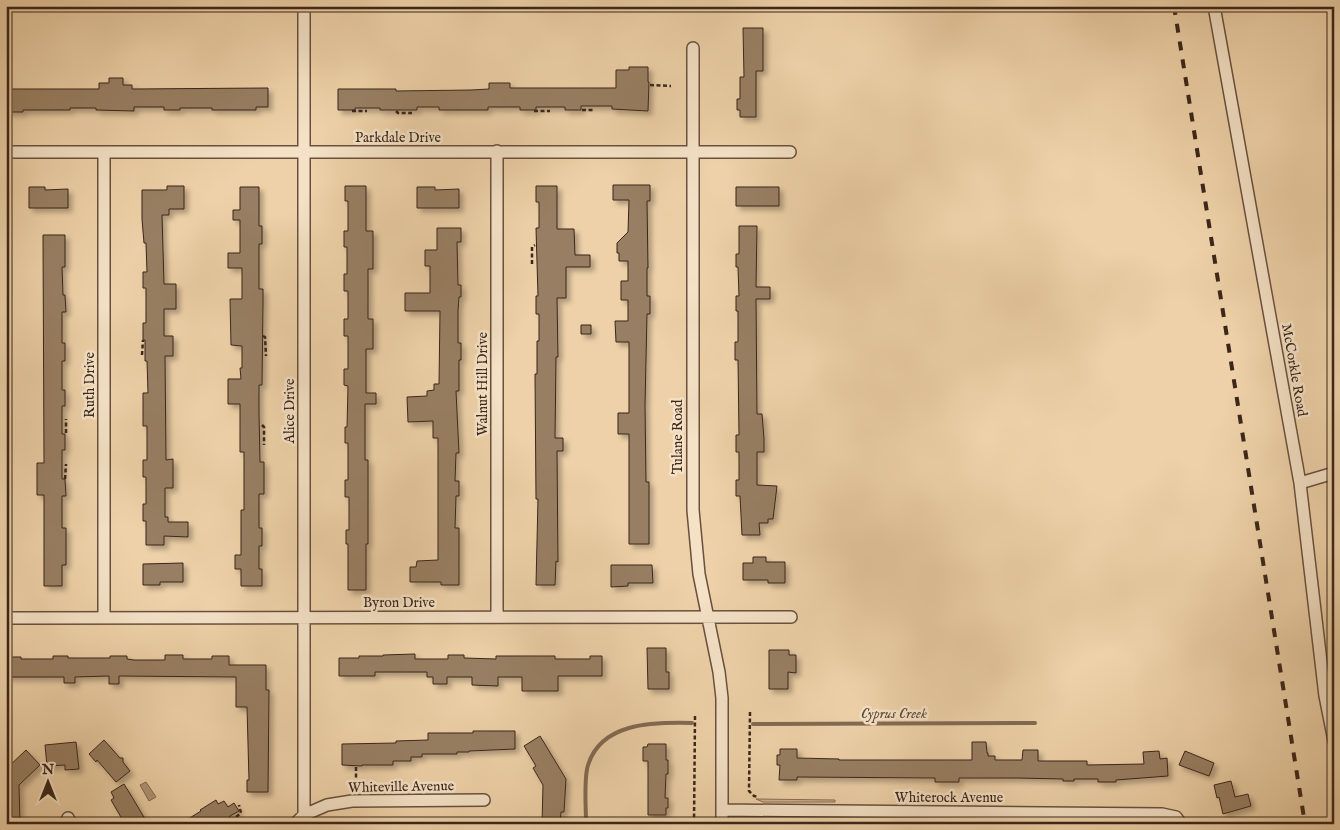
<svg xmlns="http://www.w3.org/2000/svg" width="1340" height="830" font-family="'IM FELL English',serif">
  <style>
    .green { fill: #d0b490; stroke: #866d55 }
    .water { fill: #b19778; stroke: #826a52 }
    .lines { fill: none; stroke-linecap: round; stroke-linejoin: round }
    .stream { stroke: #826a52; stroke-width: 4 }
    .building { fill: #987f64; stroke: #3b261a; filter: url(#shadow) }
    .minor-casing { stroke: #68513e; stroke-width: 14 }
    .path { stroke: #3b261a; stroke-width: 2.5; stroke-dasharray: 4 2.5; stroke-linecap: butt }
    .minor { stroke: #f4e1c6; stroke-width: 11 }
    .rail { stroke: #3b261a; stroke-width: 4; stroke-dasharray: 9 9; stroke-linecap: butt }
    .labels { text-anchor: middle; stroke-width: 5; stroke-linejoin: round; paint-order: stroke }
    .street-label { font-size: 14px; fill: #3b261a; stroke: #f4e1c6 }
    .water-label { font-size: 15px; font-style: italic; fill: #5e4836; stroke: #f4e1c6 }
  </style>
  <defs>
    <filter id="shadow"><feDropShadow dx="4" dy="4" stdDeviation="2.5" flood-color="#0004"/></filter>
  </defs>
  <rect width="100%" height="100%" fill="#eed1a8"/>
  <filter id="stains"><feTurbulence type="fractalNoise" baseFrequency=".004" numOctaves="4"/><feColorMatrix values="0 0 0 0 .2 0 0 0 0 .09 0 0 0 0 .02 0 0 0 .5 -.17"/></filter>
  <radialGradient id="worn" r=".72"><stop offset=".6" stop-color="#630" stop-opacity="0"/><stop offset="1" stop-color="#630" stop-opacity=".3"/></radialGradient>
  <!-- green -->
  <path class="green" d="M 756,799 L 835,800 L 835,802 L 763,802 Z"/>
  <!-- water -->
  <path class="water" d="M 146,782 L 156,797 L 149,801 L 140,785 Z"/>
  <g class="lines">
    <!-- stream -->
    <path class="stream" d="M 753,724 L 1035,723
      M 586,824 C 586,806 584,786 587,769 C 598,722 653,722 692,723"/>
  </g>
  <!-- building -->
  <path class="building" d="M 743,28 L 763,28 L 763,71 L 756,71 L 756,117 L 740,117 L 740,110 L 737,110 L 737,99 L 740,99 L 740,77 L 744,77 Z
    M 629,67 L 648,67 L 648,82 L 649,82 L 648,111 L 612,109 L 612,106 L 581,106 L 581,110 L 565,110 L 565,107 L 536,107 L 536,110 L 520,110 L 520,107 L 488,107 L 488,110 L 439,110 L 439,107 L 417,107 L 417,110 L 380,110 L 380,108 L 355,108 L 355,110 L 338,110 L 338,89 L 396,89 L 396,91 L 471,90 L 489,89 L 489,83 L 510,83 L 510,88 L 616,88 L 616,70 L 629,70 Z
    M 109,78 L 123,78 L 123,85 L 132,85 L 132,89 L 268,88 L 268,107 L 256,107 L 256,110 L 212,110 L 212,108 L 180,108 L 180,110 L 164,110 L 164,107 L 134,107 L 134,111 L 96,110 L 96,108 L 70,108 L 70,110 L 23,110 L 23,112 L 6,112 L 6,89 L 99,89 L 99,83 L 109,83 Z
    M 613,185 L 650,185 L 650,201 L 647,201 L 648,268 L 647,268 L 647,296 L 650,296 L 650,314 L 647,314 L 645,405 L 646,482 L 649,482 L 649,544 L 629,544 L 629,434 L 618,434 L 618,413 L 629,413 L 629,342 L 616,342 L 615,321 L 628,321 L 628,300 L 621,300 L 621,281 L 628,281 L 628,261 L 619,261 L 619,253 L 617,253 L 617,243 L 628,232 L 629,200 L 613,200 Z
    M 167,186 L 184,186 L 184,209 L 169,209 L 169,215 L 162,215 L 164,284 L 176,284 L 176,309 L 164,309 L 164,336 L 173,336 L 173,356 L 165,356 L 166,460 L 173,459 L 173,488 L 165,488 L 165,517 L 168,517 L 168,522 L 188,522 L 188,537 L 164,536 L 164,545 L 146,545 L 146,521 L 143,521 L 143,504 L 146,504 L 146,477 L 143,477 L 143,460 L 147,460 L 147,426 L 143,426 L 143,393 L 148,393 L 147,361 L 145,361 L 145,340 L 143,340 L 143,323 L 146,323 L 146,288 L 143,288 L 143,272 L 147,272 L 146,243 L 144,243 L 142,219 L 142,190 L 167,190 Z
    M 345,186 L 366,186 L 366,231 L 373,231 L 373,269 L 368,269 L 368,319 L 373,319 L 373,349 L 366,349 L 366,393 L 376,393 L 376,404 L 365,404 L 365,460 L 368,460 L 368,544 L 366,544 L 366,590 L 348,590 L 348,544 L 346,544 L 346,530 L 349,530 L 349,497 L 345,497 L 345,480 L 348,480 L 348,443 L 345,443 L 345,427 L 347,427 L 348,386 L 344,385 L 344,369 L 348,369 L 348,336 L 344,336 L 344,319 L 348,319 L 348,291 L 344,291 L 344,274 L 347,274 L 347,247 L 344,247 L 344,231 L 348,231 L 348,201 L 345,201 Z
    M 536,186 L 557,186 L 557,229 L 574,229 L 575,255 L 590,255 L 590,267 L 566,267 L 566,298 L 557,298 L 558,357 L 556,357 L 555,438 L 563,438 L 563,451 L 557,451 L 558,562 L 556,561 L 555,585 L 536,585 L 538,499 L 536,499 L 535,374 L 537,374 L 537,341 L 539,341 L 539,314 L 536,314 L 536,296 L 538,296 L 536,228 L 539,228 L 539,202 L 536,202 Z
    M 29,187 L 45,187 L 45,190 L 68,189 L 68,208 L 29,208 Z
    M 240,187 L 259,187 L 259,226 L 262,226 L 262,244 L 259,244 L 259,289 L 263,289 L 263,304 L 262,385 L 259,385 L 259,413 L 260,462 L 264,462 L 264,494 L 259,494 L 259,528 L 262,528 L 262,546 L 259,546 L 259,569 L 262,569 L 262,586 L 241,586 L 241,569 L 235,569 L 235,555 L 241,555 L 241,510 L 244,510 L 244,452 L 240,452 L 240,404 L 228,404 L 228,379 L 241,379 L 240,368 L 242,368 L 242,346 L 231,345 L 230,299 L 242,299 L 242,268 L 228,268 L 228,253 L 240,253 L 240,220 L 233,220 L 233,210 L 240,210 Z
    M 417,187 L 435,187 L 435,190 L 459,189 L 459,208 L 417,208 Z
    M 736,187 L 779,187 L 779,206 L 736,206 Z
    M 739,226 L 757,226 L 756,287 L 770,287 L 770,299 L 756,299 L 757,414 L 762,414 L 764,439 L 764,452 L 757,452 L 757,485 L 777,486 L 773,519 L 768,519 L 768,523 L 759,523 L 760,535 L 742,535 L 740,496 L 736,496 L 736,480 L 739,480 L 739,452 L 736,452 L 736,435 L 739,435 L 738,360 L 735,360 L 735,342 L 738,342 L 738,311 L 736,311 L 736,296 L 739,296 L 738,267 L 736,267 L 736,254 L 739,254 Z
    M 437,228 L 461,228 L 461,242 L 457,242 L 458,285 L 461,285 L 461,297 L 459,297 L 458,311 L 458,343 L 461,343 L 461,360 L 459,360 L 459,391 L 456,391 L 459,453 L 456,453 L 455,481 L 459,481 L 459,496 L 456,496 L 455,528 L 459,528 L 459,585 L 441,585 L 441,582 L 410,582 L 410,567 L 416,567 L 417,561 L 438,560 L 438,438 L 433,438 L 433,421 L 408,422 L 407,397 L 427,396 L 427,391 L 434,390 L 434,384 L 439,384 L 440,311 L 405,311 L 405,293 L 430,293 L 430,266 L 425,266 L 425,250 L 437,250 Z
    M 43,235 L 65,235 L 65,267 L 62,267 L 63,295 L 65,295 L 66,312 L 62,312 L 62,343 L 65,343 L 65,361 L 62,361 L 62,390 L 65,390 L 65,406 L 62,406 L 62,434 L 65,434 L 65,450 L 62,450 L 62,479 L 65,479 L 66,496 L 62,496 L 62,528 L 66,528 L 66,565 L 62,565 L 62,586 L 44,586 L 44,495 L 37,495 L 37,463 L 44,463 Z
    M 581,325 L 591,325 L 591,334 L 581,334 Z
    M 753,557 L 766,557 L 766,562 L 785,562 L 785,583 L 768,583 L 768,580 L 743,580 L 743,563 L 753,563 Z
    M 183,563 L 183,582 L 160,582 L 160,585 L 143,585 L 143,564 Z
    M 611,565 L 652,565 L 653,583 L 628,583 L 628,586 L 611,587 Z
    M 647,648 L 666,648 L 666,672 L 669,672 L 669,689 L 648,689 Z
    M 769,650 L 789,650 L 789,655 L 796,655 L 796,673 L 788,672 L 788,689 L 769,689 Z
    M 415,654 L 415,659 L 448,659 L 448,655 L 464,655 L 464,658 L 496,659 L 496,656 L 555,656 L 555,659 L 590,659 L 590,656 L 602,656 L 602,676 L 558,676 L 558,691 L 522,691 L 522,677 L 498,677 L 498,686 L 472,685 L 472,677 L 447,677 L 447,684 L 433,684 L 433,677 L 427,677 L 427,672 L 375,672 L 375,676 L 339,676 L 339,658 L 359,658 L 359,656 L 383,656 L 383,655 Z
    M 165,655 L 183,655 L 183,659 L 212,659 L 212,656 L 229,656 L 229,665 L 266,665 L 266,690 L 269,690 L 268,792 L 247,792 L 247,780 L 249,780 L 247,707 L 236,707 L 236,677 L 119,676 L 119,684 L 109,684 L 109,676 L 75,677 L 75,683 L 64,683 L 64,677 L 6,677 L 6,657 L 21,657 L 21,659 L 53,659 L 53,656 L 68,656 L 68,658 L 110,658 L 110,656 L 127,656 L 127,659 L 134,660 L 165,660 Z
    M 473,731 L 515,731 L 515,749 L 469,751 L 469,752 L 457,752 L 457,754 L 422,754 L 422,757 L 411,757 L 411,761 L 393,761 L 393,765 L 362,765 L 362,766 L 342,765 L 342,744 L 396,743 L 396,741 L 428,740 L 428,733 L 473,733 Z
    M 540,736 L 566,779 L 564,812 L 561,812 L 560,824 L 542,824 L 543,785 L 533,768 L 536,766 L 524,746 Z
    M 104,740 L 120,758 L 123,758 L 123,762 L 130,771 L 116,782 L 97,760 L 96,762 L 89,754 Z
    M 76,742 L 79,769 L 65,770 L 65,765 L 47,766 L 45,745 Z
    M 972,742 L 986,742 L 987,753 L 988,753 L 988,756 L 995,756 L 995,760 L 1022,760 L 1023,750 L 1038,750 L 1038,761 L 1087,761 L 1087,765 L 1144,764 L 1143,752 L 1159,751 L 1160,759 L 1167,758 L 1168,776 L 1116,780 L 1116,782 L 1098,782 L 1098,779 L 1074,779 L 1074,781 L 1063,781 L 1063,779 L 1017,778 L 959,778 L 959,782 L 935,782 L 935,778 L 797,777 L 797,780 L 779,780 L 780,765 L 777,765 L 777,755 L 780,755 L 780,749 L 797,749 L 797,758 L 839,759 L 839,760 L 972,760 Z
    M 648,744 L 666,744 L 666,760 L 668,760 L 668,774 L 666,774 L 665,798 L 668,798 L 668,808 L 666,808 L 666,815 L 648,815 L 648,761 L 643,761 L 643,747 L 647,747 Z
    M 26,750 L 40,765 L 19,785 L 20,824 L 6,824 L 6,769 Z
    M 1185,751 L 1214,763 L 1209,776 L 1179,765 Z
    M 1231,781 L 1235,797 L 1248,794 L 1251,806 L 1223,814 L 1219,797 L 1217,798 L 1214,785 Z
    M 124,784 L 132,797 L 148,824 L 125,824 L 111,800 L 114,798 L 111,792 Z
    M 216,800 L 218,804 L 224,801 L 228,807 L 234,803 L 239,811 L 230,816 L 229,820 L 223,824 L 180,824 L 201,811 L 200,810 Z"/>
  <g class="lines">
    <!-- minor casing -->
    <g class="minor-casing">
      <path id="minor" d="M 304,6 L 304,815
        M 1214,6 L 1300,483 L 1325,696 L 1334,741
        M 693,48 L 693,510 L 699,574 L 719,672 L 722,698 L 722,824
        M 6,152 L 790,152
        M 1300,483 L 1334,473
        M 497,617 L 497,151
        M 6,618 L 791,617
        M 104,618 L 104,152
        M 722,810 L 1162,814 L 1176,817 L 1181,824
        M 68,818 L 71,824
        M 295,824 L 304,815 L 327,805 L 352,801 L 484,800"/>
    </g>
    <!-- path -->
    <path class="path" d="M 650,85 L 671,86
      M 582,110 L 595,110
      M 352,111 L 367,111
      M 396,111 L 398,113 L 412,113
      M 534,111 L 550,111
      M 532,264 L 532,247 L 535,245
      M 263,336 L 265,337 L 266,356
      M 142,355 L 143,340
      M 262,425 L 264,427 L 264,445
      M 66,433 L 66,419
      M 65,479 L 66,464
      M 750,712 L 749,791 L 754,796 L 758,797
      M 356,767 L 356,790
      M 230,819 L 232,824
      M 231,821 L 241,813 L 239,805
      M 694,824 L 695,716"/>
    <!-- minor -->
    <use href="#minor" class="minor"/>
    <!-- rail -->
    <path class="rail" d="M 1174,6 L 1305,824"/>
  </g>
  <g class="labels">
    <!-- street labels -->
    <g class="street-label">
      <text x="398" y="142">Parkdale Drive</text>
      <text transform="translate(1295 370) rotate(80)" y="5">McCorkle Road</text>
      <text transform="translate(482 384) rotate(-90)" y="5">Walnut Hill Drive</text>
      <text transform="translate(89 385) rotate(-90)" y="5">Ruth Drive</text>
      <text transform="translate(289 411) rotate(-90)" y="5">Alice Drive</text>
      <text transform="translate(677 437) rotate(-90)" y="5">Tulane Road</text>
      <text x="399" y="607">Byron Drive</text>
      <text transform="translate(401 786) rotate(-1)" y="5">Whiteville Avenue</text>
      <text x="949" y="802">Whiterock Avenue</text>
    </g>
    <!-- water labels -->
    <g class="water-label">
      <text x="894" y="718">Cyprus Creek</text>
    </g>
  </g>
  <!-- margin -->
  <rect width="1340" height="830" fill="none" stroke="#eed1a8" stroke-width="25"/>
  <rect x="8" y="8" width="1325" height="815" fill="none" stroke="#3b261a" stroke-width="2.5"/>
  <rect x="12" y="12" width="1315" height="805" fill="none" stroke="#3b261a"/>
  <!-- north arrow -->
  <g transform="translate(48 782)" stroke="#f4e1c6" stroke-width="4" paint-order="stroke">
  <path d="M0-4L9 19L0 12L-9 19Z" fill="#3b261a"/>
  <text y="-8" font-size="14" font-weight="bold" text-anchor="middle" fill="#3b261a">N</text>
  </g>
  <rect width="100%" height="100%" filter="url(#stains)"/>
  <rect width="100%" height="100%" fill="url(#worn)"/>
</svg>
